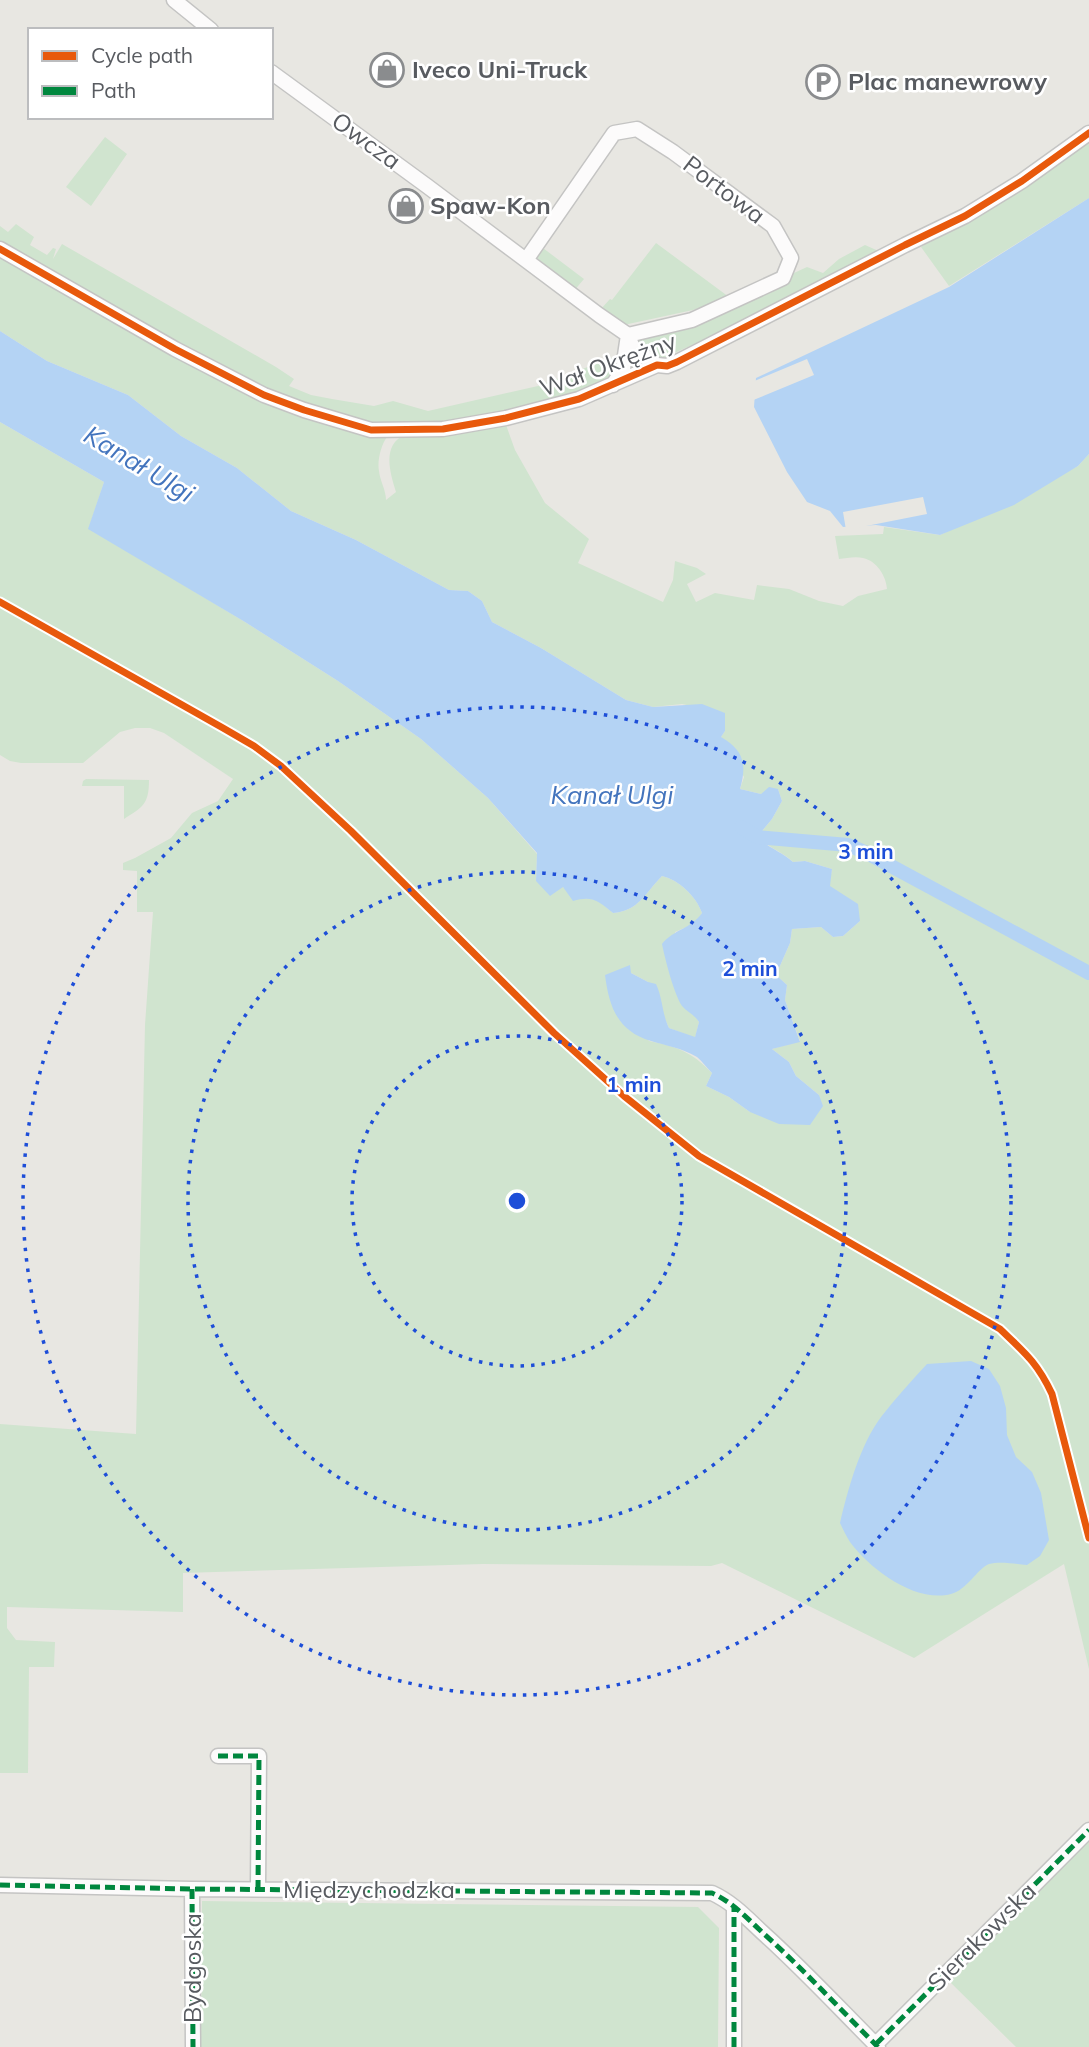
<svg xmlns="http://www.w3.org/2000/svg" width="1089" height="2047" font-family="Mulish,sans-serif">
  <style>
    .green { fill: #d0e4cf }
    .water { fill: #b4d3f4 }
    .pier { fill: #e8e7e2 }
    .lines { fill: none; stroke-linecap: round; stroke-linejoin: round }
    .canal { stroke: #b4d3f4; stroke-width: 14 }
    .street-casing { stroke: #c4c4c3; stroke-width: 17 }
    .street { stroke: #fcfbfb; stroke-width: 14 }
    .quiet { stroke: #00873e; stroke-width: 5; stroke-dasharray: 10 5; stroke-linecap: butt }
    .cycleway-casing { stroke: #fff; stroke-width: 11 }
    .cycleway { stroke: #e8590c; stroke-width: 7 }
    .ring { fill: none; stroke: #1d4ed8; stroke-width: 3.5; stroke-dasharray: 3.5 7 }
    .labels { text-anchor: middle; stroke-width: 5; stroke-linejoin: round; paint-order: stroke }
    .poi-label { font-size: 24px; font-weight: bold; fill: #585b60; stroke: #fff; text-anchor: start }
    .street-label { font-size: 24px; fill: #585b60; stroke: #fff }
    .water-label { font-size: 26px; font-style: italic; fill: #4374bd; stroke: #fff }
    .centre { fill: #1d4ed8; stroke: #fff; stroke-width: 3.5 }
    .ring-label { font-size: 21px; text-anchor: middle; font-weight: bold; fill: #1d4ed8; stroke: #fff; stroke-width: 5; stroke-linejoin: round; paint-order: stroke }
  </style>
  <rect width="100%" height="100%" fill="#e8e7e2"/>
  <!-- green -->
  <path class="green" d="M 105,137 L 127,154 L 91,206 L 66,187 Z
    M 1089,139 L 1089,198 L 949,286 L 921,247 L 1046,169 Z
    M 16,224 L 34,237 L 30,245 L 47,255 L 53,248 L 56,249 L 53,259 L 62,244 L 276,367 L 294,379 L 289,386 L 311,395 L 332,399 L 374,406 L 393,401 L 428,411 L 538,386 L 619,355 L 613,380 L 579,399 L 445,426 L 378,425 L 286,400 L 46,272 L 0,245 L 0,226 L 8,232 Z
    M 656,243 L 729,297 L 693,310 L 619,326 L 600,310 L 610,299 L 612,300 Z
    M 539,245 L 584,279 L 573,292 L 530,257 Z
    M 865,245 L 883,253 L 787,302 L 661,359 L 654,358 L 628,335 L 692,320 L 807,267 L 823,273 L 839,259 Z
    M 0,256 L 280,407 L 341,429 L 387,437 C 381,445 377,461 379,471 C 380,481 386,490 386,500 L 396,492 C 390,472 381,445 406,434 L 459,434 L 506,425 L 515,450 L 545,503 L 589,539 L 578,563 L 663,602 L 673,580 L 675,561 L 697,568 L 706,574 L 687,584 L 696,602 L 715,593 L 754,600 L 757,585 L 789,589 L 819,601 L 843,606 L 858,596 L 887,589 C 886,576 877,561 863,558 C 856,556 846,558 839,559 L 835,536 L 883,534 L 884,527 L 940,535 L 1078,466 L 1089,454 L 1089,1669 L 1064,1564 L 914,1658 L 722,1563 L 711,1566 L 483,1564 L 183,1573 L 183,1612 L 7,1607 L 7,1628 L 16,1640 L 55,1642 L 54,1667 L 29,1667 L 28,1773 L 0,1773 L 0,1424 L 136,1434 L 145,1025 L 153,912 L 137,912 L 137,871 L 123,870 L 123,863 L 135,858 L 171,838 L 192,813 L 218,801 L 233,779 L 164,733 L 150,728 L 135,728 L 120,732 L 83,763 L 21,763 L 10,761 L 0,755 L 0,422 L 104,482 L 89,528 L 245,622 L 338,681 L 421,739 L 488,798 L 537,854 L 536,881 L 563,887 L 583,898 L 598,900 L 613,913 C 639,911 645,893 662,876 C 679,880 696,896 702,913 L 696,923 L 675,932 L 695,1015 L 699,1022 L 695,1038 L 669,1028 L 648,982 L 631,973 L 605,975 L 649,1041 C 676,1046 692,1052 712,1073 L 706,1086 L 729,1097 L 750,1112 L 819,1095 L 796,1076 L 789,1062 L 772,1049 L 800,1041 L 785,1000 L 787,985 L 776,975 L 790,943 L 792,929 L 821,927 L 833,937 L 843,936 L 860,921 L 829,886 L 832,869 L 805,861 L 793,862 C 782,852 768,847 757,837 L 772,819 L 782,801 L 778,789 L 761,794 L 740,789 L 744,777 L 721,737 L 725,731 L 724,713 L 682,704 L 653,707 L 626,700 L 541,648 L 492,622 L 482,601 L 468,591 L 449,590 L 356,540 L 291,511 L 237,468 L 181,436 L 128,395 L 47,361 L 0,331 Z
    M 86,779 L 149,780 C 149,804 143,807 124,819 L 124,786 L 82,786 L 83,781 Z
    M 1089,1833 L 1089,2047 L 1016,2047 L 950,1982 Z
    M 202,1901 L 698,1907 L 719,1928 L 718,2047 L 201,2047 Z"/>
  <!-- water -->
  <path class="water" d="M 1089,198 L 1089,454 L 1078,466 L 1014,505 L 940,535 L 876,525 L 843,527 L 830,511 L 807,502 L 787,472 L 754,407 L 756,378 L 949,287 Z
    M 0,331 L 47,361 L 128,395 L 181,436 L 237,468 L 291,511 L 356,540 L 449,590 L 468,591 L 482,601 L 492,622 L 541,648 L 626,700 L 653,707 L 702,704 L 725,713 L 725,731 L 721,737 C 744,750 747,765 740,789 L 761,794 L 769,787 L 778,789 L 782,801 L 772,819 L 757,837 C 769,848 782,852 793,862 L 805,861 L 832,869 L 830,886 L 858,904 L 860,921 L 843,936 L 833,937 L 821,927 L 792,929 L 790,943 L 776,975 L 787,985 L 785,1000 L 800,1042 L 772,1049 L 789,1062 L 796,1076 L 819,1095 L 823,1106 L 810,1125 L 779,1124 L 750,1112 L 729,1097 L 706,1086 L 712,1073 C 707,1068 702,1061 697,1057 C 682,1048 667,1046 651,1041 C 617,1031 609,1006 605,975 L 630,965 L 631,973 L 648,982 L 656,984 C 663,999 662,1014 669,1028 L 695,1037 L 699,1022 C 694,1014 687,1012 682,1006 C 674,994 665,959 662,944 C 674,929 691,929 702,913 C 696,896 679,880 662,876 C 645,893 639,911 613,913 C 599,901 592,895 573,901 L 563,887 L 550,896 L 536,881 L 537,853 L 488,798 L 421,739 L 338,681 L 245,622 L 88,529 L 104,482 L 0,422 Z
    M 971,1361 L 989,1369 L 1000,1386 L 1006,1408 L 1007,1435 L 1016,1457 L 1032,1472 L 1041,1493 L 1049,1540 L 1040,1556 L 1027,1565 C 1016,1564 1000,1561 989,1564 C 977,1569 967,1590 951,1594 C 915,1603 871,1570 850,1542 C 846,1536 843,1529 840,1523 C 848,1489 860,1445 881,1417 C 895,1399 911,1381 927,1364 Z"/>
  <!-- pier -->
  <path class="pier" d="M 807,359 L 814,375 L 751,401 L 752,382 Z
    M 923,497 L 927,514 L 846,530 L 843,512 Z"/>
  <g class="lines">
    <!-- canal -->
    <path class="canal" d="M 741,827 L 757,837 L 848,845 L 867,853 L 1089,973"/>
    <!-- street casing -->
    <g class="street-casing">
      <path id="street" d="M 174,0 L 211,30
        M 271,72 L 427,186 L 599,315 L 628,335 L 633,348 L 657,365
        M 0,249 L 175,349 L 264,395 L 304,410 L 371,430 L 443,429 L 506,418 L 579,399 L 657,365 L 667,366 L 677,362 L 905,245 L 965,216 L 1022,181 L 1089,133
        M 526,260 L 614,133 L 637,129 L 673,152 L 773,226 L 791,258 L 783,278 L 692,320 L 628,335 L 623,369 L 613,385
        M 218,1756 L 259,1756 L 258,1889
        M 0,1885 L 192,1889 L 712,1893 C 732,1902 747,1918 763,1933 C 803,1969 840,2009 878,2047
        M 192,1889 L 193,2047
        M 876,2044 L 1089,1830
        M 734,2047 L 734,1907"/>
    </g>
    <!-- street -->
    <use href="#street" class="street"/>
    <!-- quiet -->
    <path class="quiet" d="M 218,1756 L 259,1756 L 258,1889
      M 0,1885 L 192,1889 L 712,1893 C 732,1902 747,1918 763,1933 C 803,1969 840,2009 878,2047
      M 192,1889 L 193,2047
      M 876,2044 L 1089,1830
      M 734,2047 L 734,1907"/>
    <!-- cycleway casing -->
    <g class="cycleway-casing">
      <path id="cycleway" d="M 0,249 L 175,349 L 264,395 L 304,410 L 371,430 L 443,429 L 506,418 L 579,399 L 657,365 L 667,366 L 677,362 L 905,245 L 965,216 L 1022,181 L 1089,133
        M 0,602 L 223,728 L 254,746 L 281,766 L 351,831 L 554,1033 L 624,1096 L 699,1156 L 1000,1329 C 1024,1352 1037,1362 1052,1394 L 1089,1538"/>
    </g>
    <!-- cycleway -->
    <use href="#cycleway" class="cycleway"/>
  </g>
  <!-- distance rings -->
  <g class="ring">
    <circle cx="517" cy="1201" r="165"/>
    <circle cx="517" cy="1201" r="329"/>
    <circle cx="517" cy="1201" r="494"/>
  </g>
  <!-- icons -->
  <defs>
    <g id="shop-ring" transform="scale(1.75)"><circle r="9.5" fill="#fff" stroke="#8a8c8e" stroke-width="1.5"/><path d="M-5-2.5h2.3a2.7 3.5 0 0 1 5.4 0H5L5.5 6h-11ZM-1.5-2.5h3a1.5 2.3 0 0 0-3 0Z" fill="#8a8c8e"/></g>
    <g id="parking-ring" transform="scale(1.75)"><circle r="9.5" fill="#fff" stroke="#8a8c8e" stroke-width="1.5"/><path d="M-3.5-5.5H1a3.5 3.5 0 0 1 0 7H-1V5.5H-3.5ZM-1-3.4V-.6H.8a1.4 1.4 0 0 0 0-2.8Z" fill="#8a8c8e"/></g>
  </defs>
  <g fill-rule="evenodd">
    <use href="#shop-ring" x="387" y="70"/>
    <use href="#parking-ring" x="823" y="82"/>
    <use href="#shop-ring" x="406" y="206"/>
  </g>
  <g class="labels">
    <!-- poi labels -->
    <g class="poi-label">
      <text x="412" y="78">Iveco Uni-Truck</text>
      <text x="848" y="90">Plac manewrowy</text>
      <text x="430" y="214">Spaw-Kon</text>
    </g>
    <!-- street labels -->
    <g class="street-label">
      <text transform="translate(366 141) rotate(36)" y="8">Owcza</text>
      <text transform="translate(724 190) rotate(37)" y="8">Portowa</text>
      <text transform="translate(608 365) rotate(-20)" y="8">Wał Okrężny</text>
      <text x="369" y="1898">Międzychodzka</text>
      <text transform="translate(982 1937) rotate(-45)" y="8">Sierakowska</text>
      <text transform="translate(193 1968) rotate(-90)" y="8">Bydgoska</text>
    </g>
    <!-- water labels -->
    <g class="water-label">
      <text transform="translate(139 464) rotate(31)" y="9">Kanał Ulgi</text>
      <text x="612" y="804">Kanał Ulgi</text>
    </g>
  </g>
  <circle cx="517" cy="1201" r="10" class="centre"/>
  <g class="ring-label">
    <text x="866" y="859">3 min</text>
    <text x="750" y="976">2 min</text>
    <text x="634" y="1092">1 min</text>
  </g>
  <!-- legend -->
  <rect x="28" y="28" width="245" height="91" fill="#ffffff" stroke="#bcbdbf" stroke-width="2"/>
  <rect x="42" y="51" width="35" height="10" fill="#e8590c" stroke="#bcbdbf" stroke-width="2"/>
  <text x="91" y="63" font-size="21" fill="#585b60">Cycle path</text>
  <rect x="42" y="86" width="35" height="10" fill="#00873e" stroke="#bcbdbf" stroke-width="2"/>
  <text x="91" y="98" font-size="21" fill="#585b60">Path</text>
</svg>
